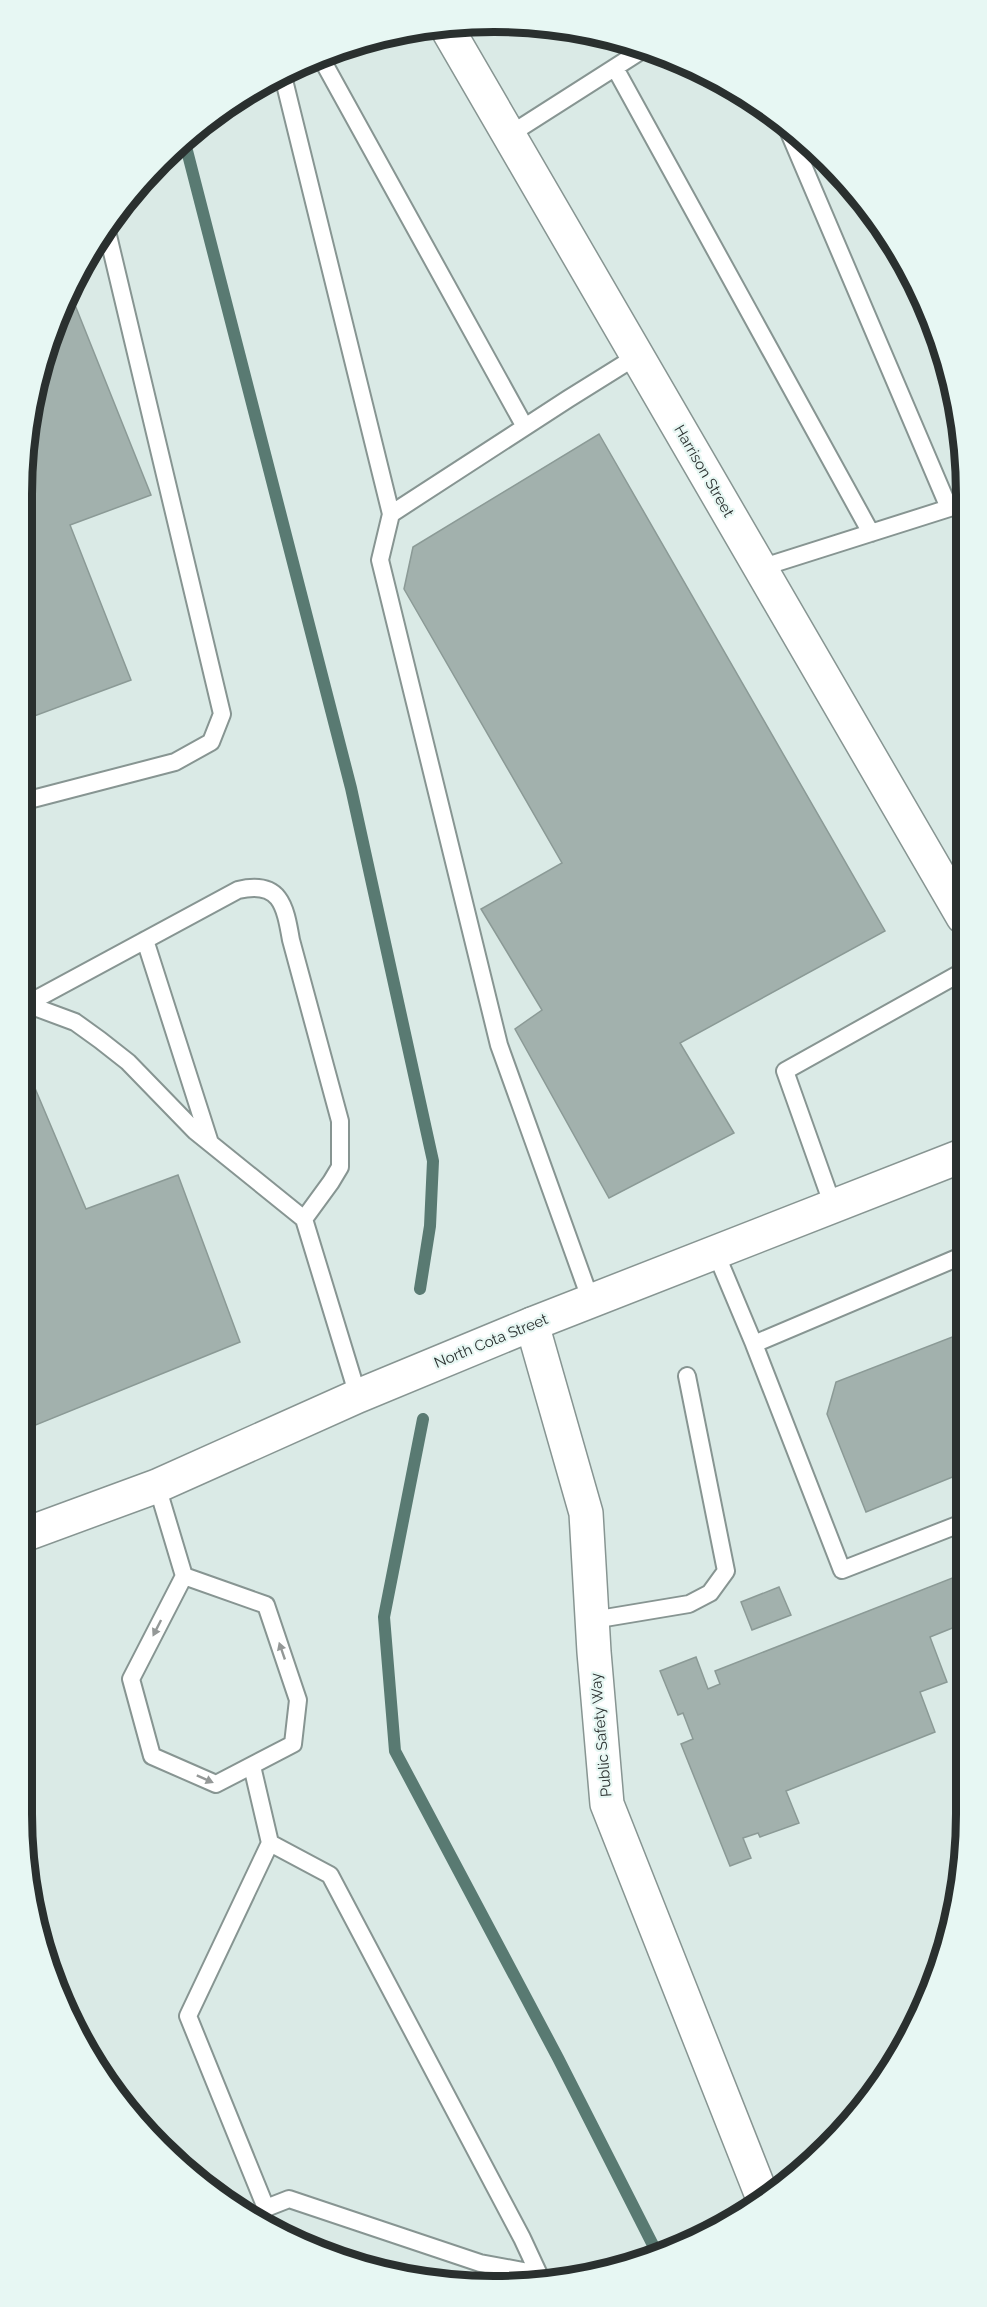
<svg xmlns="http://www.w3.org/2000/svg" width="987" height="2307" font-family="Raleway,sans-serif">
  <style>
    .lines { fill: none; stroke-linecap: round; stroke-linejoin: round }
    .stream { stroke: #597a72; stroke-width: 12 }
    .building { fill: #a2b1ad; stroke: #8b9a96; stroke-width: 1.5 }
    .lane-casing { stroke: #879592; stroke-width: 20 }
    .street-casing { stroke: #879592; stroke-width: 36 }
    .secondary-casing { stroke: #879592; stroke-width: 36 }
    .lane { stroke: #fff; stroke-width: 16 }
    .street { stroke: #fff; stroke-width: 33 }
    .secondary { stroke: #fff; stroke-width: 33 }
    .oneway { fill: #949897 }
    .labels { text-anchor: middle; stroke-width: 4.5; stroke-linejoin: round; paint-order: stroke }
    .street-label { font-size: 15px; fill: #2a302f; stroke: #e7f7f3 }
    .rim { fill: none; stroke: #2a302f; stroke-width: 8 }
  </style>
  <rect width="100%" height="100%" fill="#daeae6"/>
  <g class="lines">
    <!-- stream -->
    <path class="stream" d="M 184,139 L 351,788 L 433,1161 L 430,1226 L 420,1289
      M 423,1419 L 384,1617 L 395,1751 L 558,2058 L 658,2255"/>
  </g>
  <!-- building -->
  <path class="building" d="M 69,290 L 151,495 L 70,525 L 131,680 L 21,721 L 21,493 L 46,341 Z
    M 599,434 L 885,931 L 680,1043 L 734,1133 L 609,1198 L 515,1029 L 542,1010 L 481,909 L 562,863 L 404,589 L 413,547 Z
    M 29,1074 L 86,1209 L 178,1175 L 240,1342 L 21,1431 L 21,1078 Z
    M 965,1332 L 965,1472 L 866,1512 L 827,1414 L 836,1382 Z
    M 965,1573 L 965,1623 L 930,1637 L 947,1682 L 920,1692 L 935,1732 L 786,1791 L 799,1823 L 760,1837 L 758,1833 L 743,1838 L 751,1858 L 730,1866 L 681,1744 L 693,1739 L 683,1713 L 678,1715 L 660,1671 L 696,1657 L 708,1689 L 720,1684 L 715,1671 Z
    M 779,1587 L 791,1615 L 752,1630 L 741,1602 Z"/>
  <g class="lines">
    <!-- lane casing -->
    <g class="lane-casing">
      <path id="lane" d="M 320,56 L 525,427
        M 615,68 L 871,533
        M 282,72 L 391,514 L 568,399 L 637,356
        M 785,123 L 949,508
        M 509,135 L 647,47
        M 391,514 L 380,560 L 499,1045 L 591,1301
        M 760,568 L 962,504
        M 21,802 L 175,762 L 211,742 L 222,714 L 106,227
        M 145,940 L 210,1143
        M 21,1002 L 75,1022 L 100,1040 L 128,1062 L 195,1131 L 304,1219 L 358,1396
        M 27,1004 L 238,890 C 280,880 285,905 291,940 L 340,1121 L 340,1167 L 331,1182 L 304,1219
        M 833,1206 L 785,1071 L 964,971
        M 715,1251 L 754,1344 L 964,1255
        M 754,1344 L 842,1570 L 965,1522
        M 157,1486 L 184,1576 L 131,1679 L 152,1756 L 216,1784 L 293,1744 L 298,1700 L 266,1605 L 184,1576
        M 593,1620 L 689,1604 L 710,1593 L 726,1571 L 687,1376
        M 252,1766 L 270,1843 L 330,1875 L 522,2238 L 542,2281
        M 266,2208 L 289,2199 L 480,2263 L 539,2274
        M 260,2224 L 266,2208 L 188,2016 L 270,1843"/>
    </g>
    <!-- street casing -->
    <g class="street-casing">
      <path id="street" d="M 445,25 L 963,917
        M 532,1324 L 586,1513 L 594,1652 L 607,1804 L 762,2196"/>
    </g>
    <!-- secondary casing -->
    <g class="secondary-casing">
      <path id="secondary" d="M 21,1536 L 157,1486 L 358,1396 L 532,1324 L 964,1155"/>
    </g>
    <!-- lane -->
    <use href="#lane" class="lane"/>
    <!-- street -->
    <use href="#street" class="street"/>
    <!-- secondary -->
    <use href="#secondary" class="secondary"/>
  </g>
  <!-- one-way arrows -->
  <defs><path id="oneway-solid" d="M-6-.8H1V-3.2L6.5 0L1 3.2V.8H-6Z" transform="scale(1.5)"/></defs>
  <g class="oneway">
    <use href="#oneway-solid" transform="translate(157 1628) rotate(117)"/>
    <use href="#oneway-solid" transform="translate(282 1651) rotate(-109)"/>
    <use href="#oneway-solid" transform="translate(205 1779) rotate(24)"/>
  </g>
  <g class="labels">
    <!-- street labels -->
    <g class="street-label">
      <text transform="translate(704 471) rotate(60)" y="5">Harrison Street</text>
      <text transform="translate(491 1341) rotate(-22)" y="5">North Cota Street</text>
      <text transform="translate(601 1735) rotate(-95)" y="5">Public Safety Way</text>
    </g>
  </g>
  <!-- crop -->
  <path d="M0 0H987V2307H0ZM494 32H494A462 462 0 0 1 956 494V1814A462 462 0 0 1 494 2276H494A462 462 0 0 1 32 1814V494A462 462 0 0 1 494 32Z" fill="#e7f7f3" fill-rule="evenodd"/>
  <path class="rim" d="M494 32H494A462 462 0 0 1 956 494V1814A462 462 0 0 1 494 2276H494A462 462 0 0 1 32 1814V494A462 462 0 0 1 494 32Z"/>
</svg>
